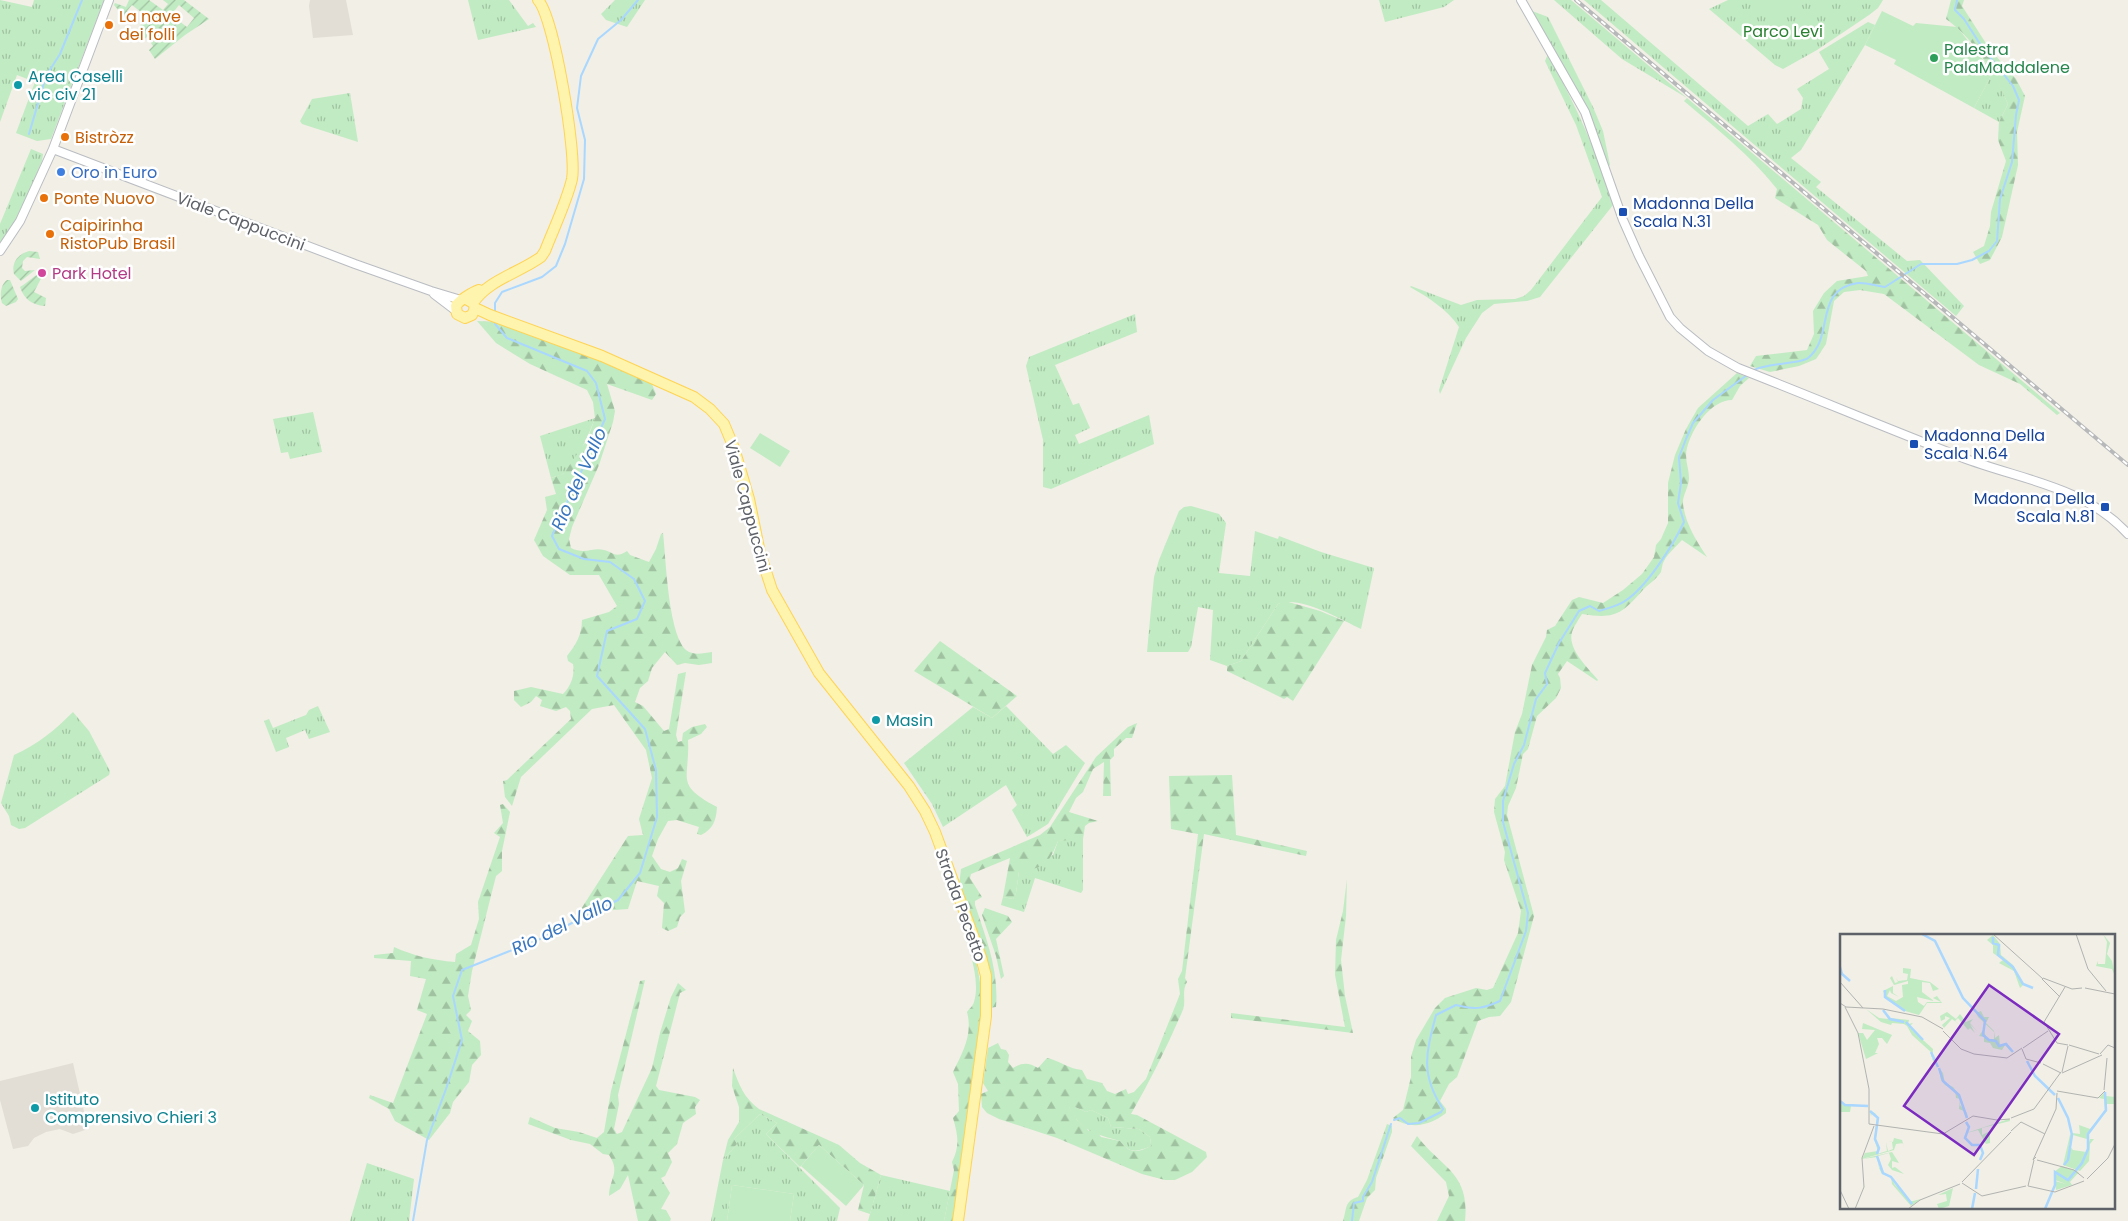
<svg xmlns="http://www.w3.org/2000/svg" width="2128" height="1221" font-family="Poppins,sans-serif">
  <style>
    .education { fill: #e2ded5 }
    .grass { fill: url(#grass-tufts) }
    .forest { fill: url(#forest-firs); fill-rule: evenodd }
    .garden { fill: url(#garden-furrows); fill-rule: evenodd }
    .pitch { fill: #c1ebc2 }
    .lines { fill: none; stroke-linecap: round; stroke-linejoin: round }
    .stream { stroke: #a9d7ff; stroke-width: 2 }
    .minor-casing { stroke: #b9bcc1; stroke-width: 10 }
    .major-casing { stroke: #ffd352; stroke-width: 12 }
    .minor { stroke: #fff; stroke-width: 8 }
    .major { stroke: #fff4ae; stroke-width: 10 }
    .rail-casing { stroke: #b7b8b9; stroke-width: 4 }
    .rail { stroke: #fff; stroke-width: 2; stroke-dasharray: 5.5; stroke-linecap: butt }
    .food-dot { fill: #e8710a; stroke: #fff; stroke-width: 2 }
    .leisure-dot { fill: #2e9e5b; stroke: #fff; stroke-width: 2 }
    .culture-dot { fill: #0f9aa8; stroke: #fff; stroke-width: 2 }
    .shop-dot { fill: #3f7fe0; stroke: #fff; stroke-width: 2 }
    .transit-dot { fill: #1a4fb4; stroke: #fff; stroke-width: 2 }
    .hotel-dot { fill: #d1479c; stroke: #fff; stroke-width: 2 }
    .labels { text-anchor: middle; stroke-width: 5; stroke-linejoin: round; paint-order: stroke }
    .food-label { font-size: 16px; fill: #c56008; stroke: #fff; text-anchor: start }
    .park-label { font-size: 16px; fill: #2a8131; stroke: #fff }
    .leisure-label { font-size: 16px; fill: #27864d; stroke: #fff; text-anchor: start }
    .culture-label { font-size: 16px; fill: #0d838f; stroke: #fff; text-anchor: start }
    .shop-label { font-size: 16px; fill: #366cbe; stroke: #fff; text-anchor: start }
    .transit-label { font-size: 16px; fill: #164399; stroke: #fff; text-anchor: start }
    .street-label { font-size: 16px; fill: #5e6268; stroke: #fff }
    .hotel-label { font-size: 16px; fill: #b23c85; stroke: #fff; text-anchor: start }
    .water-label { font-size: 18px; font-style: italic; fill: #3976be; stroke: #fff }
    .inset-river { fill: none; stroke: #a9d7ff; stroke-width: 2.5 }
    .inset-road { fill: none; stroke: #b2b3b0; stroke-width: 1 }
    .view { fill: #7b2cbf; fill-opacity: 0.15; stroke: #7b2cbf; stroke-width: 2.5 }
    .inset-edge { fill: none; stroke: #5e6268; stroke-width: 2.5 }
  </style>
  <defs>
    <pattern id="grass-tufts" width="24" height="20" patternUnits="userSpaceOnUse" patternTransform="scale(1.25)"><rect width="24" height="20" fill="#c1ebc2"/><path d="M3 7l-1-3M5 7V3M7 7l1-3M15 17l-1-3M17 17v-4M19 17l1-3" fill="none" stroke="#a0c2a1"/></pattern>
    <pattern id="forest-firs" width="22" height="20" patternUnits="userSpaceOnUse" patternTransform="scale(1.25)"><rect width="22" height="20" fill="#c1ebc2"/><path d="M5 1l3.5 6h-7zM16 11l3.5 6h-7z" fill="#a0c2a1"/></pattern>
    <pattern id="garden-furrows" width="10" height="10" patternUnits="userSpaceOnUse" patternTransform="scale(1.25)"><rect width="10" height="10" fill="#c1ebc2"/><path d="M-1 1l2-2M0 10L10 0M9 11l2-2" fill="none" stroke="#a0c2a1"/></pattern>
  </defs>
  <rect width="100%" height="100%" fill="#f1efe6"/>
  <!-- education -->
  <path class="education" d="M 310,0 L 346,0 L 353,35 L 313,38 L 309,6 Z
    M 73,1063 L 88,1129 L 73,1134 L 60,1129 L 46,1132 L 34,1138 L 28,1146 L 13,1149 L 0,1100 L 0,1081 Z"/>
  <!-- grass -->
  <path class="grass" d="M 0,0 L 32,7 L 34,0 L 104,0 L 51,139 L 37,141 L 16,133 L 35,82 L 17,75 L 0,122 Z
    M 468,0 L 509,0 L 528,26 L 533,23 L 536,27 L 478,40 Z
    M 615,0 L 645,0 L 627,27 L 606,20 L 601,14 Z
    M 1379,0 L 1454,0 L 1444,7 L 1385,22 Z
    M 1554,0 L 1571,0 L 1687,98 L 1622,59 Z
    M 1584,0 L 1601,0 L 1748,126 L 1768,114 L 1777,124 L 1801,109 L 1803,98 L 1797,89 L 1829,69 L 1819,52 L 1868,22 L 1875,25 L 1865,45 L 1801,150 L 1791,158 L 1821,182 L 1816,187 L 1907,261 L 1920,260 L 1964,306 L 1956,316 Z
    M 1728,0 L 1883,0 L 1878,8 L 1869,15 L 1817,50 L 1783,69 L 1775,65 L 1709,9 Z
    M 1532,11 L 1548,17 L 1593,107 L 1603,131 L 1610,165 L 1609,166 L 1585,109 Z
    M 1548,54 C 1574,103 1598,152 1613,205 L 1540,297 L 1527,301 L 1494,304 L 1482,313 L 1466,338 L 1440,394 L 1439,390 L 1459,327 C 1448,310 1428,297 1410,287 L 1411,286 L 1461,305 L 1477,300 L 1515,299 L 1524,296 L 1531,290 L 1602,197 L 1576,125 L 1545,61 Z
    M 1993,72 L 2008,104 L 1999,122 L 1974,108 Z
    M 350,93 L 358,142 L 302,124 L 300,121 L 312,99 Z
    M 31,149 L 43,154 L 42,161 L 19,216 L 0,245 L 0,224 Z
    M 1135,314 L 1137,332 L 1055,365 L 1073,405 L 1079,403 L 1090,428 L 1075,435 L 1079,444 L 1149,415 L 1154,444 L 1051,489 L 1043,487 L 1043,440 L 1026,366 L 1029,357 Z
    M 313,412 L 322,452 L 290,459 L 288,452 L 281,453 L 273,419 Z
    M 595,418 C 589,434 577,463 563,474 C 560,476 555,476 551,478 L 540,436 Z
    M 1191,506 L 1219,514 L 1226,523 L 1219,573 L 1250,576 L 1255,531 L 1278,539 L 1279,536 L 1321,552 L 1374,568 L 1361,629 C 1340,619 1299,595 1278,604 L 1241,661 L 1227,666 L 1210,660 L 1213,610 L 1198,607 L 1191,647 L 1188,652 L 1147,652 L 1154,577 L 1159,560 L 1179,511 L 1184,507 Z
    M 318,706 L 330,732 L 309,739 L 305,730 L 286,738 L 289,747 L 276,752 L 264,721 L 269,719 L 273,728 L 306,715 L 309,710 Z
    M 1006,706 L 1053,754 L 1066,745 L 1085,763 L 1048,824 L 1027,837 L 1012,810 L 1017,805 L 1006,785 L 943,827 L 932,804 L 904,763 L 973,707 L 992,718 Z
    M 73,712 L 89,731 L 110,771 L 109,775 L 25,828 L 19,829 L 11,825 L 9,816 L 1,803 L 14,755 C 37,745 55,730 73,712 Z
    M 1075,838 L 1083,839 L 1083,890 L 1081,893 L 1035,878 L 1024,912 L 1001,905 L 1003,897 L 1013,899 L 1016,893 L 1019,871 L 1053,855 L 1058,841 Z
    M 1069,1107 L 1075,1107 L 1086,1112 L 1091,1110 L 1108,1118 L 1111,1127 L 1139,1129 L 1150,1137 L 1151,1146 C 1137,1152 1130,1154 1120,1141 C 1096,1134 1081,1132 1069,1107 Z
    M 760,1114 L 777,1123 L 766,1134 L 840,1208 L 837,1221 L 790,1221 L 794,1194 L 732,1185 L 727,1221 L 711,1221 L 723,1160 L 737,1144 L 734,1139 Z
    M 367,1163 L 414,1179 L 409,1221 L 350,1221 Z
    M 881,1175 L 950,1191 L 944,1221 L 868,1221 Z"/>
  <!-- forest -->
  <path class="forest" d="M 1951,0 L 1964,0 L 1962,6 L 1989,48 L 2016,79 L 2025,96 L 2017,132 L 2018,165 L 2002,237 L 1990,260 L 1980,264 L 1973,252 L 1984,246 L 1990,226 L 1991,212 L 2006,161 L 1998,140 L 1999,122 L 2008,104 C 1993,71 1975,40 1946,19 Z
    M 1687,98 L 2060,413 L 2057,415 L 2020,384 L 1979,365 L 1884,294 L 1860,290 L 1844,292 L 1834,301 L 1826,344 L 1816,359 L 1799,366 L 1770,372 L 1750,366 L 1756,356 L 1807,350 L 1814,334 L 1813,311 L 1824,293 L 1837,281 L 1868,276 L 1866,271 L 1827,240 L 1818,225 L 1775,198 L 1777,189 C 1750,155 1717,129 1684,101 Z
    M 477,321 L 496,322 L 526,334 L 532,333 L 600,359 L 651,382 L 656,394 L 652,400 L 607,384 L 615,411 L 613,422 L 599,465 L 572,527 L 569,539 L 571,548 C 585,555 593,547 604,550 C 613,552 615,559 627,551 L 630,555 L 649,562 L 656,549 L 661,534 L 663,533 C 666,558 668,633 686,650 C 693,656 704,653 712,652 L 712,663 L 699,665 L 685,663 L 677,665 L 665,652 L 652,668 L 648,681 L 640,688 L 635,702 L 643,706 L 664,731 L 669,729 L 678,674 L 686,672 L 676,735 L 678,742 L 682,741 L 683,733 L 692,727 L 705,724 L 707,727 L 701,734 L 688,740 C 690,780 674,784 717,807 C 716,821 713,829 701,835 L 697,834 L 699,827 L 677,820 L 668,821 L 658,839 L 652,856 L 661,869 L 670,872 L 678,868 L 682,859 L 687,861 L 681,881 L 685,912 L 680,917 L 677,927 L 668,931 L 662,928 L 664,903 L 657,896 L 659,886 L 637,881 L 628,909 L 600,911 L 576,923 L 574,920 L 628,836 L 643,835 L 639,819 L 652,778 L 646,750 L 614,705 L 592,709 L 521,777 L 512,806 L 505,797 L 503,781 L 507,780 L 571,719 L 570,711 L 566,707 L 556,711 L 540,706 L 542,700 L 536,696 L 531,702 L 521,707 L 514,700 L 514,691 L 531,687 L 563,694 C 571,686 575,675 573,664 L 568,661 L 567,656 C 576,645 582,634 582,620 L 609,612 L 617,606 L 599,575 L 570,575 L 543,556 L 534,540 L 547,510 L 545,497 L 556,494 L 551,478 L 563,474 L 587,440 L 595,418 L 593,402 L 587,390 L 530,364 L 496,343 Z
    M 1737,373 L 1749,378 L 1740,386 L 1732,400 C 1711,400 1692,428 1687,448 C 1684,459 1689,468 1689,478 C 1689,487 1682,496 1683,504 C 1685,523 1697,542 1707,557 L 1682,540 C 1676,547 1668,553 1664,561 C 1662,564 1662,568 1661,572 C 1656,580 1648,584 1642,591 C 1621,615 1614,619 1582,614 C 1579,619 1574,626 1572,632 C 1567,649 1588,668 1598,680 L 1597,681 L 1567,661 L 1558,674 L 1560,678 L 1561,688 L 1556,698 L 1537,716 L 1528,749 L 1523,754 L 1516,788 L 1508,806 L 1507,815 L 1534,916 L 1511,1002 L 1500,1016 L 1489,1017 L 1478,1021 L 1457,1077 L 1449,1084 L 1440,1101 L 1446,1109 L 1446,1113 C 1429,1126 1411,1130 1393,1118 L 1403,1110 L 1411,1077 L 1411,1057 L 1416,1040 L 1435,1008 L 1445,998 L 1476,988 L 1487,990 L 1493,988 L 1518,933 L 1521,911 L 1504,860 L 1505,852 L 1494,812 L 1495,799 L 1505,786 L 1515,732 L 1522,714 L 1532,665 L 1546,637 L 1547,630 L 1555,626 L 1572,600 L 1579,597 L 1603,603 L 1623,590 L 1642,574 L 1654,557 L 1656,545 L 1661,539 L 1668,523 L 1668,483 L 1675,455 L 1686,429 L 1698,408 Z
    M 1285,601 L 1320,611 L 1344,621 L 1293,701 L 1287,697 L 1284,699 L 1227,671 L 1227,666 L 1241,661 L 1278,604 Z
    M 940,641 L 1017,696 L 992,718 L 914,671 Z
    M 1137,723 L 1132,738 L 1126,738 L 1114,749 L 1114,756 L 1110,760 L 1111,796 L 1103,796 L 1104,762 L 1093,769 L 1083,792 L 1076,798 L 1069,812 L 1098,821 L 1089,823 L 1085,826 L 1083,839 L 1058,841 C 1048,865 1045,868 1019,871 L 1016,893 L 1013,899 L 1003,897 L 1010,858 L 971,874 L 970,878 L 982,897 L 975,901 L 975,905 C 986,938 999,970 996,1007 L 989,1008 L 959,886 L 961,869 L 1040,835 L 1050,827 L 1096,757 L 1128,727 Z
    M 1232,775 L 1236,835 L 1307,851 L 1306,856 L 1204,834 L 1185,978 L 1187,982 C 1181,991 1187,1003 1182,1012 C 1167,1047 1150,1081 1131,1114 L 1137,1115 L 1206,1152 L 1207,1157 L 1192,1172 L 1175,1180 L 1165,1180 L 1142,1174 L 1057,1138 L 999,1119 L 987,1113 L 982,1107 L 981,1094 L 988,1091 L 983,1083 L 988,1048 L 998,1043 L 1001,1049 L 1006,1050 L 1009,1055 L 1008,1062 L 1013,1068 C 1023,1062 1029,1063 1038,1068 L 1047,1058 C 1060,1061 1069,1069 1082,1070 L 1087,1079 L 1102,1083 L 1107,1091 L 1115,1094 L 1126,1089 L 1128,1094 L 1134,1092 L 1146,1079 L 1180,994 L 1178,979 L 1182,971 L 1198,834 L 1171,829 L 1169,776 ZM 1069,1107 L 1075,1107 L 1086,1112 L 1091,1110 L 1108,1118 L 1111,1127 L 1139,1129 L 1150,1137 L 1151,1146 C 1137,1153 1130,1154 1120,1141 L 1101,1137 L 1096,1130 L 1089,1131 L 1077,1120 Z
    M 503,804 L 510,812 L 502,851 L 502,871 L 496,876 L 472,971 L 468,996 L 471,1010 L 466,1015 L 472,1021 L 468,1031 L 480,1041 L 481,1055 L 472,1065 L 469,1082 L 453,1102 L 450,1113 L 429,1140 L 395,1121 L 389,1109 L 369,1098 L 370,1095 L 393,1103 L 427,1014 L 417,1010 L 426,979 L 410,976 L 411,961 L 374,958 L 374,955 L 393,953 L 394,947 C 414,956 432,960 455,962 L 456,954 L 471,945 L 479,919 L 478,902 L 500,837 L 494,833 L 503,823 L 500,805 Z
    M 1347,879 L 1346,916 L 1341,960 L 1345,996 L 1353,1033 L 1231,1018 L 1231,1013 L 1345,1027 L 1335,975 L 1336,940 L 1343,911 Z
    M 985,908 L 1008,916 L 1012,922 L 996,939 L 1004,976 L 1001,979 L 996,956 L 982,915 Z
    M 962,909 C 973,946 982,977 983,1016 L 955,1221 L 944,1221 L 954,1170 L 952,1162 C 960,1146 958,1135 953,1118 L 959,1111 L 958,1084 L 953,1072 C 963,1052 973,1034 967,1012 C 969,1009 973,1006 974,1002 C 982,976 964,937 958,911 Z
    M 645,980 L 618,1095 L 619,1104 L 614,1129 L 617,1134 L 622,1132 L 652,1068 L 660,1033 L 671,997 L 678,983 L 686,990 L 680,993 L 656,1086 L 659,1090 L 695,1097 L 700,1100 L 695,1107 L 696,1114 L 683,1123 L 677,1144 L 668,1153 L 672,1162 L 665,1176 L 661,1178 L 670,1193 L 661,1209 L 666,1210 L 671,1219 L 670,1221 L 638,1221 L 628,1175 L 620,1189 L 609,1196 C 609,1178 621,1173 609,1155 L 603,1154 L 590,1144 L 571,1140 L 528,1124 L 530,1117 L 555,1128 L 579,1132 L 597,1138 L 604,1132 L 611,1091 L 640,981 Z
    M 733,1068 C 739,1085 744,1098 759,1109 L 839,1145 L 860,1163 L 881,1175 L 870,1214 L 858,1210 L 864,1185 L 819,1145 L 800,1167 L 766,1134 L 777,1123 L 760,1114 L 734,1139 L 737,1144 L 723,1160 L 728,1140 L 739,1122 L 739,1107 L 732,1086 Z
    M 1387,1124 L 1392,1126 L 1392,1132 L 1376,1178 L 1375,1190 L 1367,1198 L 1359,1221 L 1343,1221 C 1347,1209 1344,1201 1358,1197 L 1367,1180 Z
    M 1417,1136 C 1441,1168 1470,1172 1465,1221 L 1437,1221 L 1449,1196 L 1446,1182 L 1411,1146 Z"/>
  <!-- garden -->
  <path class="garden" d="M 129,0 L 149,0 L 163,10 L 168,4 L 163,0 L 184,0 L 209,19 L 185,35 L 155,59 L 149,50 L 153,46 L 147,37 L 142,41 L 137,32 L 146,16 L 132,5 L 127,11 L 131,15 L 129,17 L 127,15 L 125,18 L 114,5 L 115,3 L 126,7 ZM 179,5 L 194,18 L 187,27 L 171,15 Z
    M 29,251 L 38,252 L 40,259 L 27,257 L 23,261 L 22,268 L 25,271 L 35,270 L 21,281 L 14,274 C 11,263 18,254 29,251 Z
    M 45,271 L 34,292 L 46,298 L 45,306 C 32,305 24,299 20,287 C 29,282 35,274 45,271 Z
    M 7,280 L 10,280 L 18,299 L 16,302 L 6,306 L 2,303 C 0,296 0,285 7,280 Z"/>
  <!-- pitch -->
  <path class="pitch" d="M 1762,0 L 1795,0 L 1795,2 L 1769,15 Z
    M 1882,11 L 1913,26 L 1916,23 L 1957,27 L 1993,72 L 1974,108 L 1894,64 L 1896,60 L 1865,45 Z
    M 760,433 L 790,451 L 780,467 L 750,448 Z
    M 819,1145 L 864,1185 L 846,1206 L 801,1166 Z
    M 732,1185 L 794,1194 L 790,1221 L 727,1221 Z"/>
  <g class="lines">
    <!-- stream -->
    <path class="stream" d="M 29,134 L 46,76 L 60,54 L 82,0
      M 495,312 L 495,303 L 502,292 L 542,277 L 556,266 L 565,244 L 584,179 L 585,140 L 577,108 L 581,76 L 598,39 L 621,20 L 638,0
      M 1752,371 C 1764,363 1801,364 1808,358 C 1835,337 1813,289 1858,283 C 1866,282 1876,286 1885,287 L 1921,264 L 1957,264 L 1972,260 L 1989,251 L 1997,241 L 2000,199 L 2012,162 L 2016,115 L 2019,100 L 2013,86 L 1982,47 L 1964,19 L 1955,10 L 1957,0
      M 1394,1120 L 1400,1118 L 1408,1124 L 1419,1123 L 1441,1112 L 1443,1109 C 1420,1074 1426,1053 1436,1015 L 1456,1005 C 1475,1010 1482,1009 1500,1001 L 1526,931 L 1528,913 L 1503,822 L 1503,801 L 1514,764 L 1524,745 L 1536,699 L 1547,684 L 1545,673 L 1559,643 L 1579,611 L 1590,606 L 1599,611 C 1608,608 1618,606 1625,601 C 1647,587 1673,545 1684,522 L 1678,503 L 1681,483 L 1679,457 L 1686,439 L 1693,423 L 1713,400 L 1747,375
      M 413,1221 L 427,1140 L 446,1089 L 462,1040 L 453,996 L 462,970 L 540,939 L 618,900 L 640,873 L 657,817 L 656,770 L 645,729 L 597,676 L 607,631 L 637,619 L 645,601 L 634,579 L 610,562 L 584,559 L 559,549 L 552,536 L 605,419 L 596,383 L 587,371 L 507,338 L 495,324 L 495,321
      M 1352,1221 L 1354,1203 L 1363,1201 L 1363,1197 L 1372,1182 L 1391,1124"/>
    <!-- minor casing -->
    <g class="minor-casing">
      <path id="minor" d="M 1521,0 L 1585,112 L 1623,220 L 1639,256 L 1670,317 L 1680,328 L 1708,351 L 1738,368 C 1812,397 1886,428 1961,457 C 2020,480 2083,485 2128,534
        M 53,149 L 355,264 L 431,291 L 461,300
        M 0,251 L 20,221 L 53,149 L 109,0
        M 434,294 L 455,310"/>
    </g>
    <!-- major casing -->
    <g class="major-casing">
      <path id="major" d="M 466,299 L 473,303 L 475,308 L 472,315 L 465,318 L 457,314 L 456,306 C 458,301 473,292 479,290
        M 473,303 C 488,280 519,273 541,257 L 545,251 C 553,230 567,201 572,179 C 577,154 554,17 538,0
        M 475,308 L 490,315 L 602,356 L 694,397 L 710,409 L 724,424 L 734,448 L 749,499 L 760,553 L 772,590 L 819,673 L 909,786 L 925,811 L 935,832 L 981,957 L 986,976 L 986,1016 L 958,1221"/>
    </g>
    <!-- minor -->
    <use href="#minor" class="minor"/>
    <!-- major -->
    <use href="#major" class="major"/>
    <!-- rail casing -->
    <g class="rail-casing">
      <path id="rail" d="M 1576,0 L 2128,465"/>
    </g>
    <!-- rail -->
    <use href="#rail" class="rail"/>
  </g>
  <!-- markers -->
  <g class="food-dot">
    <circle cx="109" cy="25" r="5"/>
    <circle cx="65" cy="137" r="5"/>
    <circle cx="44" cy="198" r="5"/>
    <circle cx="50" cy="234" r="5"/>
  </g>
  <circle class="leisure-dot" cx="1934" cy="58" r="5"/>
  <g class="culture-dot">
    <circle cx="18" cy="85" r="5"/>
    <circle cx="876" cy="720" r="5"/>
    <circle cx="35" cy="1108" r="5"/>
  </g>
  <circle class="shop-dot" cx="61" cy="172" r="5"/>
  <g class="transit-dot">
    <rect x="1618" y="207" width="10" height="10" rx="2.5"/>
    <rect x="1909" y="439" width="10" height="10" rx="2.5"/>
    <rect x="2100" y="502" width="10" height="10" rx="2.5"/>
  </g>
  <circle class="hotel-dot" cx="42" cy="273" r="5"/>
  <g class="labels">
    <!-- food labels -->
    <g class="food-label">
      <text x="119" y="22">La nave<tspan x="119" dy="18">dei folli</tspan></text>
      <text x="75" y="143">Bistròzz</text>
      <text x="54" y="204">Ponte Nuovo</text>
      <text x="60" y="231">Caipirinha<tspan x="60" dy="18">RistoPub Brasil</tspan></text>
    </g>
    <!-- park labels -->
    <g class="park-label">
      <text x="1783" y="37">Parco Levi</text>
    </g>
    <!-- leisure labels -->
    <g class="leisure-label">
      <text x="1944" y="55">Palestra<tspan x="1944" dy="18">PalaMaddalene</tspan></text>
    </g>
    <!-- culture labels -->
    <g class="culture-label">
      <text x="28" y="82">Area Caselli<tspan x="28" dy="18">vic civ 21</tspan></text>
      <text x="886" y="726">Masin</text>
      <text x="45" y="1105">Istituto<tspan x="45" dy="18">Comprensivo Chieri 3</tspan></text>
    </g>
    <!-- shop labels -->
    <g class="shop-label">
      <text x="71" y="178">Oro in Euro</text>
    </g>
    <!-- transit labels -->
    <g class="transit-label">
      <text x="1633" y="209">Madonna Della<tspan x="1633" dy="18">Scala N.31</tspan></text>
      <text x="1924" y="441">Madonna Della<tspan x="1924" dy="18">Scala N.64</tspan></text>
      <text x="2095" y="504" text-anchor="end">Madonna Della<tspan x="2095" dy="18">Scala N.81</tspan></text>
    </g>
    <!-- street labels -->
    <g class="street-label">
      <text transform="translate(241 221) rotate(21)" y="6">Viale Cappuccini</text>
      <text transform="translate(748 506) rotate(75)" y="6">Viale Cappuccini</text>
      <text transform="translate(961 905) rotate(70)" y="6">Strada Pecetto</text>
    </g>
    <!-- hotel labels -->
    <g class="hotel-label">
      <text x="52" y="279">Park Hotel</text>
    </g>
    <!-- water labels -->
    <g class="water-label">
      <text transform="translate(579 479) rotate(-66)" y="6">Rio del Vallo</text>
      <text transform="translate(562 926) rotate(-26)" y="6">Rio del Vallo</text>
    </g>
  </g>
  <!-- overview -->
  <g transform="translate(1840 934)">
    <rect width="275" height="275" fill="#f1efe6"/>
    <path d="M 63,34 L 71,35 L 70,44 L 90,48 L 99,55 L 97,59 L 99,55 L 93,57 L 90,49 L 82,48 L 82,58 L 94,67 L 77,63 L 78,68 L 84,72 L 87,68 L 101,68 L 93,64 L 97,62 L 102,69 L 87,69 L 79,81 L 65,77 L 46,64 L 43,57 L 53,52 L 53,59 L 59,63 L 51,59 L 50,56 L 47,62 L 56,67 L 63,63 L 62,51 L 68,50 L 68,47 L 54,51 L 50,44 L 52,42 L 55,49 L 58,48 L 56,44 L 58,47 L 67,46 L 68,40 L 63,39 ZM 265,158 L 266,162 L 275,163 L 275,170 L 267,170 L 267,177 L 247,200 L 247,205 L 233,201 L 229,211 L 233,216 L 246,218 L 250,205 L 254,205 L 250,210 L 249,227 L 240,237 L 223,231 L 230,201 L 232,199 L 240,200 L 239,191 L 250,195 L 265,177 L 264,165 L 259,164 ZM 169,185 L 170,187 L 142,194 L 142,201 L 150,197 L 150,209 L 146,210 L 138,196 L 123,200 ZM 52,218 L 59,229 L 52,227 L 52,234 L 55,233 L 64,240 L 52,236 L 48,231 L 51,225 L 49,219 L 38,222 L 39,233 L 43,237 L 43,240 L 51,243 L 55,251 L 65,260 L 69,268 L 81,265 L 71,272 L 52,250 L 51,243 L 42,240 L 39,234 L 37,223 L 22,225 ZM 222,232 L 239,238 L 230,248 L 232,251 L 216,256 L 215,247 L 226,250 L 215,246 L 214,238 ZM 113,254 L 109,272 L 99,275 L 97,270 L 107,267 L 106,260 L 98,261 Z" fill="#c1ebc2"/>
    <path d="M 263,0 L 270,9 L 267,20 L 272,27 L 275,42 L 272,35 L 256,32 L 258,27 L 258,30 L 265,30 L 267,8 ZM 153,1 L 160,10 L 161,21 L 173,31 L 183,50 L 194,54 L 183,51 L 180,54 L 174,37 L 159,29 L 163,26 L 153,19 L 153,11 L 147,6 ZM 26,75 L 39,84 L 48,85 L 43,75 L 50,84 L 69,86 L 68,90 L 73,89 L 70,92 L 73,97 L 93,115 L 92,125 L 103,139 L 105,149 L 113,153 L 121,163 L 120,171 L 127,179 L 128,184 L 126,178 L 119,175 L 120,165 L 116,164 L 115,156 L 105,151 L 101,146 L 99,134 L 91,122 L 92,119 L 72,101 L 67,92 L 64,90 L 64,97 L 64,90 L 52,89 L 51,91 L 41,88 ZM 141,77 L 144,83 L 149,83 L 146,89 L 154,97 L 155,104 L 159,101 L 160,111 L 167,109 L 172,119 L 165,111 L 162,116 L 153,114 L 150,109 L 144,108 L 144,103 L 139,102 L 143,96 L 148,106 L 154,105 L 154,98 L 138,83 L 136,79 ZM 107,78 L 116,85 L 120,80 L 126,88 L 133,85 L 130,89 L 137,97 L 130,90 L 135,99 L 130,94 L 128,96 L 118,84 L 115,87 L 120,91 L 112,85 L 104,94 L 102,91 L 110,84 L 105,82 L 105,85 L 101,87 L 100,82 ZM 23,89 L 52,101 L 47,110 L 42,104 L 37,104 L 39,110 L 35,119 L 38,119 L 26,125 L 18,99 L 23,99 L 27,106 L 35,96 L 22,95 ZM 0,166 L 4,170 L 29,172 L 30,177 L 35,179 L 37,182 L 38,189 L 35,205 L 40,214 L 37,220 L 47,217 L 46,208 L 48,217 L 53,215 L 52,208 L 48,207 L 53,208 L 54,204 L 62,206 L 64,213 L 63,209 L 56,210 L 54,216 L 22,225 L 25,219 L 38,217 L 34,205 L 37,183 L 32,179 L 31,182 L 29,172 L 11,172 L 10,178 L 1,178 Z" fill="#c1ebc2"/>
    <path class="inset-river" d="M 82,0 L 95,7 L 123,64 L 145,87 L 143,101 L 149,106 L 156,107 L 159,112 L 166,110 L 173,118M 153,3 L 153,9 L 159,11 L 158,21 L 173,33 L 183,50 L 193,54M 0,33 L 2,40 L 10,47M 45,56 L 45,63 L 65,77M 43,76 L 50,85 L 64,88M 66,88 L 83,106M 91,118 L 98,133M 187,127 L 195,142 L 215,161M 99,134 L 103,147 L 119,161 L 127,184M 218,164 L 228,184 L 232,201 L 228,226 L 224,231M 0,167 L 5,171 L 28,172M 30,177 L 38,184 L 35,205 L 39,214 L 37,220M 126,188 L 129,193 L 125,204 L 132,211 L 140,211 L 143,219 L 140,226M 37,222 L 43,239 L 51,243 L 72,270M 136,255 L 138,235M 132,275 L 135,259M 205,275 L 215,251 L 215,238 L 228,246 L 242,229 L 248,215 L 248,200 L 266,176 L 265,158"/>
    <path class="inset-road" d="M 153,0 L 203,45M 236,0 L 248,35 L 266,57M 203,44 L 232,55 L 242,54M 202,45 L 220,63M 0,48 L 23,74M 225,53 L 204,88 L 217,109 L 228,111M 245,54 L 275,60M 0,69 L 6,73 L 43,75 L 82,83 L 103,95M 5,73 L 18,99 L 29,155 L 29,190 L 103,200 L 133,182 L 157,186 L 170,185M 103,97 L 121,115 L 134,120 L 167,124 L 182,114M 229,111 L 259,120M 183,114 L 208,97M 182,115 L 186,125 L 201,129M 260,120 L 268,111 L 275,114M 203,130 L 221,139M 222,138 L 228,112M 222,139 L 262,121M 264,156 L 267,124M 217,157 L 258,164 L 265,157M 171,184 L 194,175 L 221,138M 171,197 L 181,188 L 205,200M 196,223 L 193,226 L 216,175 L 217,159M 197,226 L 234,236 L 244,244M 247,245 L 268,224 L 275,210M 122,248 L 171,198M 122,249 L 142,262 L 186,252M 188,252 L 194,226M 188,252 L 215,258 L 244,247M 0,256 L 9,275M 15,275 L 24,253 L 22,224 L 34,192M 68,275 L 80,266 L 120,250"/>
    <path class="view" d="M 149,51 L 219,100 L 134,221 L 64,172 Z"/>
    <rect width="275" height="275" class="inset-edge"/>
  </g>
</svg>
